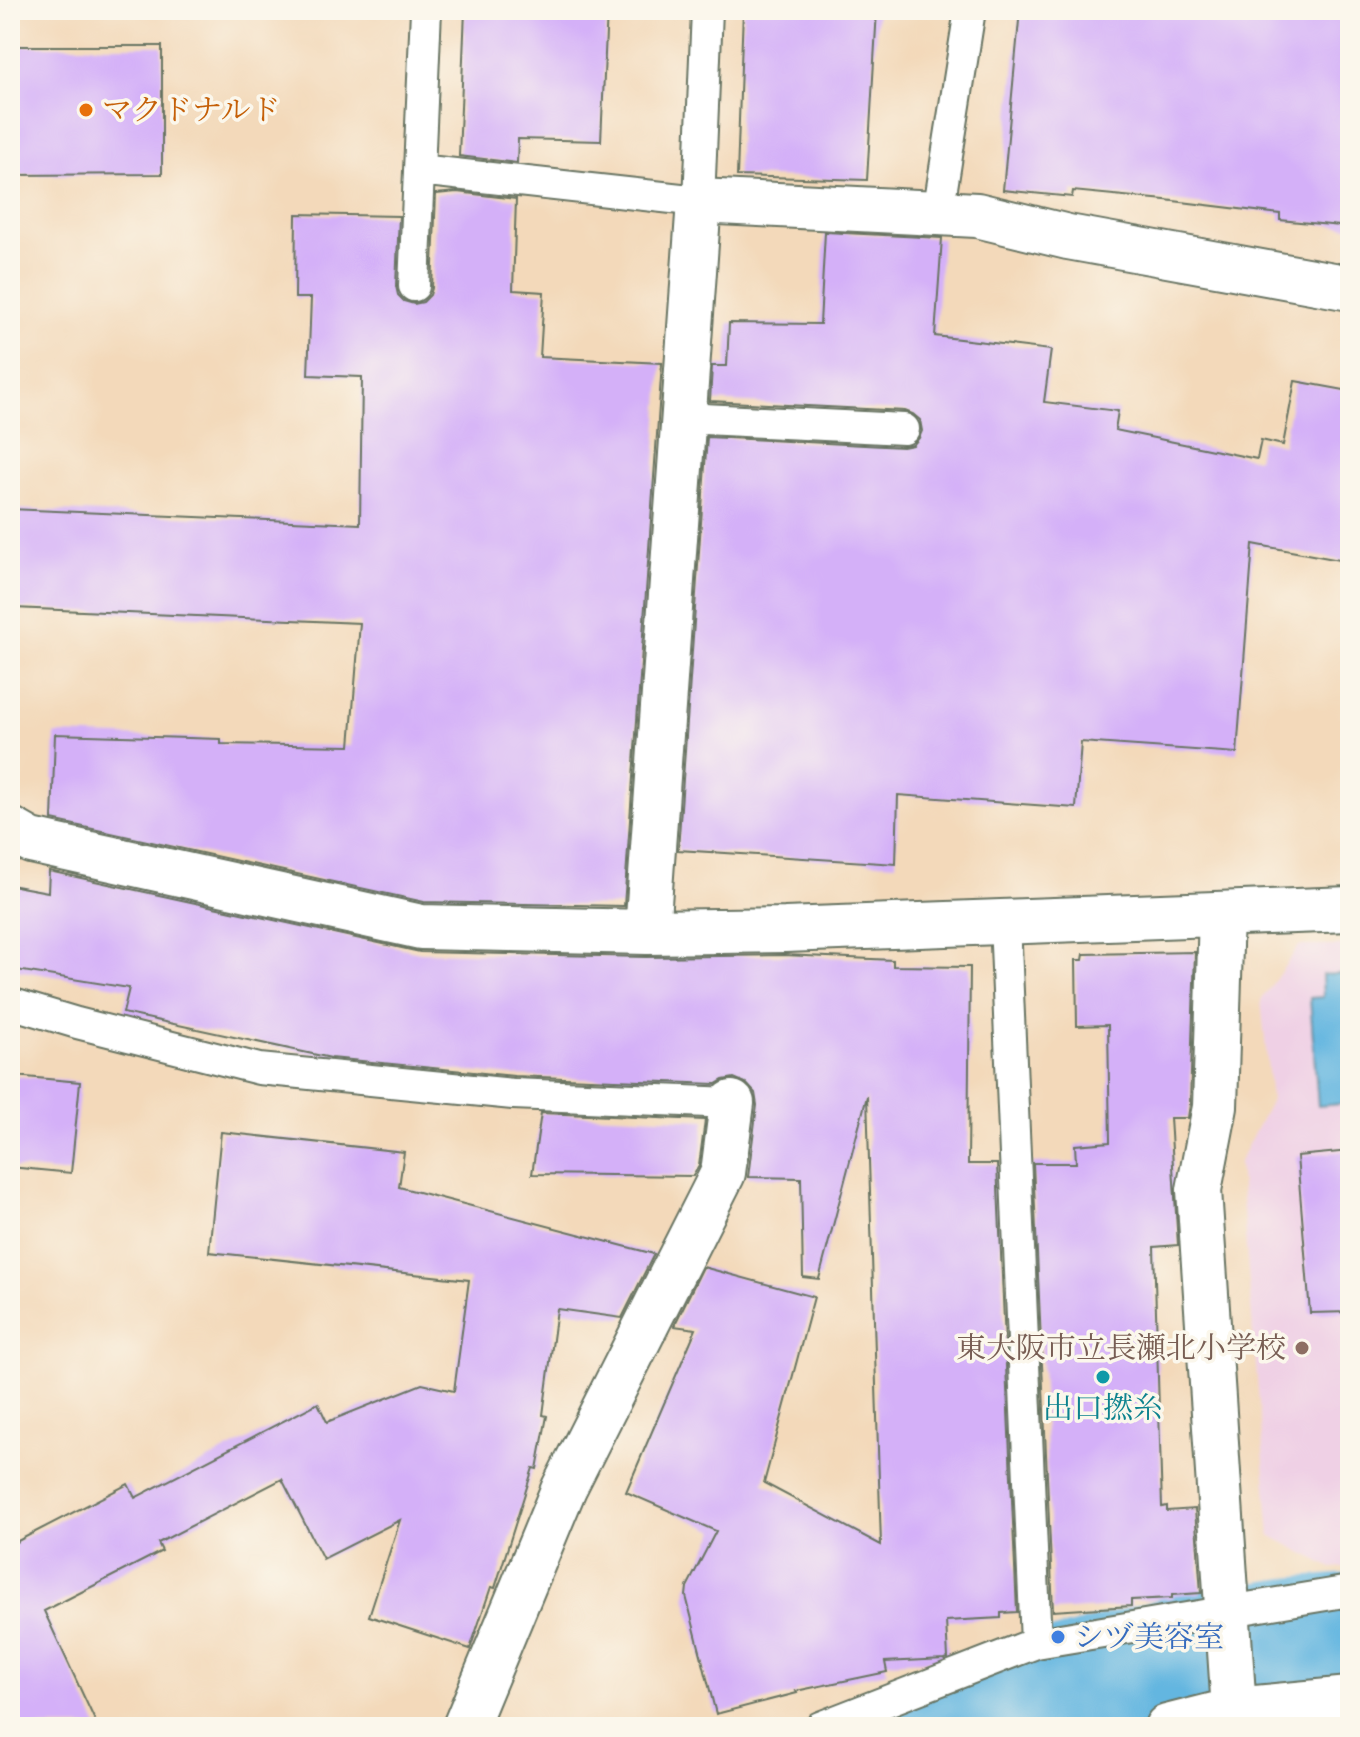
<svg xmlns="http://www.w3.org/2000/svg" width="1360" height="1737" font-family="'IM FELL Great Primer','Noto Serif JP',serif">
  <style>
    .built { fill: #efd0e5 }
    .water { fill: #64b6e0; stroke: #427a8a; stroke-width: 2 }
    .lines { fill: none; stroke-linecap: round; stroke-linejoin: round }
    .river { stroke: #64b6e0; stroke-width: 120 }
    .building { fill: #d4b0f8 }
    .lane-casing { stroke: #697463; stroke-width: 34 }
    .street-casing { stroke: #697463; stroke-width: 48 }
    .lane { stroke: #fff; stroke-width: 30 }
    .street { stroke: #fff; stroke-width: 44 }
    .food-dot { fill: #e8710a; stroke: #fbf7ec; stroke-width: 3 }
    .education-dot { fill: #8d6e63; stroke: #fbf7ec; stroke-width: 3 }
    .culture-dot { fill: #0f9aa8; stroke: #fbf7ec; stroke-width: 3 }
    .shop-dot { fill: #3f7fe0; stroke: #fbf7ec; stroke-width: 3 }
    .labels { text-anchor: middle; stroke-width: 7; stroke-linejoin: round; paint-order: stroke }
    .food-label { font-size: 30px; fill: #c56008; stroke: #fbf7ec; text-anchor: start }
    .education-label { font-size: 30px; fill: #785e54; stroke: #fbf7ec; text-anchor: end }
    .culture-label { font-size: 30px; fill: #0d838f; stroke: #fbf7ec }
    .shop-label { font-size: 30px; fill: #366cbe; stroke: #fbf7ec; text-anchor: start }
  </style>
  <rect width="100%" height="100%" fill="#fbf7ec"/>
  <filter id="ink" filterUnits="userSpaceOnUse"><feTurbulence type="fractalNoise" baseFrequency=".0125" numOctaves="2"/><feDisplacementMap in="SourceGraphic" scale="16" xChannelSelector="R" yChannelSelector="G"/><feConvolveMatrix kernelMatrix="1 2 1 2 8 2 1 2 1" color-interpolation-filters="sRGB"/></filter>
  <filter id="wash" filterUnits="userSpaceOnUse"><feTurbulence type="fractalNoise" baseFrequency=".006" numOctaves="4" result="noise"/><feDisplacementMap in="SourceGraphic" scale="32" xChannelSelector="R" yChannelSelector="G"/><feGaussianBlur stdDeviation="1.8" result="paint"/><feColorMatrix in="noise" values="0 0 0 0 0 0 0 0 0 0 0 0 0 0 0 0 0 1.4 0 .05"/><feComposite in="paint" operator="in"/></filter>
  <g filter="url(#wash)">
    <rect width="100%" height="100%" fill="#f3d9ba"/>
    <!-- built -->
    <path class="built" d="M 1299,946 L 1350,946 L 1350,1566 L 1332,1568 L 1270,1535 L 1239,1162 L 1271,1100 L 1261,1000 Z"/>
    <!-- water -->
    <path class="water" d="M 1350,973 L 1350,1103 L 1318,1106 L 1310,998 L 1323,997 L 1322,975 Z"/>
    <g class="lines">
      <!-- river -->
      <path class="river" d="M 944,1727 L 1002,1706 L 1191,1652 L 1297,1637 L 1350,1633"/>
    </g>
    <g id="blocks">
      <!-- building -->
      <path class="building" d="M 465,10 L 607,10 L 601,141 L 518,139 L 517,163 L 459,156 Z
        M 743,10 L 877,10 L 867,180 L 737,176 Z
        M 1020,10 L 1350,10 L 1350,227 L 1280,220 L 1280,214 L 1165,200 L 1073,191 L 1072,197 L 1003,190 Z
        M 10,46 L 162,46 L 162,174 L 10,175 Z
        M 457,192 L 516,199 L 513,290 L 544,292 L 540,357 L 662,363 L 624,906 L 424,902 L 52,820 L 55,734 L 221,739 L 221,744 L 350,746 L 360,623 L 14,608 L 15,565 L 10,565 L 10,509 L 360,524 L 362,377 L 308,375 L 311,298 L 295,298 L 296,214 L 399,216 L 396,286 L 398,295 L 404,301 L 414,304 L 423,302 L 430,295 L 432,288 L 436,194 Z
        M 825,232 L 942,238 L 935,336 L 1051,350 L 1044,402 L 1118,411 L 1115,430 L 1257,459 L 1261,440 L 1283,445 L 1295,381 L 1350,391 L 1350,562 L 1253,544 L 1237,753 L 1081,742 L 1076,808 L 898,795 L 896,864 L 678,850 L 707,437 L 903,447 L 913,445 L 919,438 L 922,431 L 920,420 L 913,414 L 905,411 L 710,401 L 712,366 L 727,366 L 729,323 L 820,324 Z
        M 49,871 L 420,952 L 646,957 L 784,955 L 893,960 L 893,966 L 970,967 L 968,1164 L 997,1164 L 1017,1612 L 1001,1613 L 1001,1618 L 946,1621 L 948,1658 L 945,1659 L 885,1662 L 887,1672 L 796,1691 L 797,1693 L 716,1714 L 686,1596 L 687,1587 L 716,1531 L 626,1492 L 696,1329 L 674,1326 L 703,1267 L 814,1297 L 764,1483 L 881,1545 L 867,1096 L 819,1279 L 803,1277 L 801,1178 L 748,1177 L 757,1105 L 755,1093 L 746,1083 L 734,1078 L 723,1080 L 716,1084 L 514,1076 L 331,1058 L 123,1013 L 129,988 L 10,969 L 10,885 L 48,892 Z
        M 1195,952 L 1190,1104 L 1188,1118 L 1170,1118 L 1178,1245 L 1154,1247 L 1162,1507 L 1167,1506 L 1167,1511 L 1195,1509 L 1201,1593 L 1172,1595 L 1172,1598 L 1131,1600 L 1131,1606 L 1053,1611 L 1033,1163 L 1076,1163 L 1075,1145 L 1110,1142 L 1108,1025 L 1077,1026 L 1076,960 L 1083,960 L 1084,954 Z
        M 15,1076 L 80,1082 L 71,1173 L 10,1167 L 10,1125 Z
        M 541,1113 L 705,1120 L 699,1166 L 693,1176 L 532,1174 Z
        M 221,1132 L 404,1152 L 399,1187 L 654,1254 L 622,1318 L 557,1309 L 543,1415 L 547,1416 L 537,1469 L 533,1468 L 495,1588 L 491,1587 L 470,1649 L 369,1616 L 400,1520 L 323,1559 L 282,1479 L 158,1543 L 162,1551 L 44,1611 L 98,1727 L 10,1727 L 10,1539 L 12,1544 L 128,1484 L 135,1498 L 318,1403 L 327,1422 L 422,1384 L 454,1391 L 469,1280 L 209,1252 Z
        M 1350,1151 L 1350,1312 L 1310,1313 L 1297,1156 Z"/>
    </g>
  </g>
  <g filter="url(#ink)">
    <use href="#blocks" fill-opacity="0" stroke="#697463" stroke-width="2"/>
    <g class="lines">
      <!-- lane casing -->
      <g class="lane-casing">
        <path id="lane" d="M 419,170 L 699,201 L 707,10
          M 938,213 L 970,10
          M 414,286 L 426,10
          M 684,418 L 904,429
          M 1005,922 L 1036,1643
          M 10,1003 L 77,1023 L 259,1069 L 513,1094 L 732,1103
          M 820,1727 L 1036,1643 L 1350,1591"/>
      </g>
      <!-- street casing -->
      <g class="street-casing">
        <path id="street" d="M 10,829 L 31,841 L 421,927 L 647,932 L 785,930 L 1350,909
          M 1221,914 L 1215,1107 L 1199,1190 L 1234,1710
          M 647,932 L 699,201 L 977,215 L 1068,237 L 1350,288
          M 465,1727 L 564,1488 L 723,1173 L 732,1103
          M 1167,1727 L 1234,1710 L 1350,1699"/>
      </g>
      <!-- lane -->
      <use href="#lane" class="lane"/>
      <!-- street -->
      <use href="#street" class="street"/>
    </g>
  </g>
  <!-- markers -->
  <circle class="food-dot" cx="86" cy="110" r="8"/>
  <circle class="education-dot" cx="1302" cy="1348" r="8"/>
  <circle class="culture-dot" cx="1103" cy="1377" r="8"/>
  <circle class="shop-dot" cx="1058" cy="1637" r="8"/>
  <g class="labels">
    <!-- food labels -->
    <g class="food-label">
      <text x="102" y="120">マクドナルド</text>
    </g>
    <!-- education labels -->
    <g class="education-label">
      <text x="1286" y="1358">東大阪市立長瀬北小学校</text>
    </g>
    <!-- culture labels -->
    <g class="culture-label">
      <text x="1103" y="1418">出口撚糸</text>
    </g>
    <!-- shop labels -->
    <g class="shop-label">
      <text x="1074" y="1647">シヅ美容室</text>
    </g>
  </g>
  <!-- margin -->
  <rect width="1360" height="1737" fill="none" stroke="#fbf7ec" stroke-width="40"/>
</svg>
